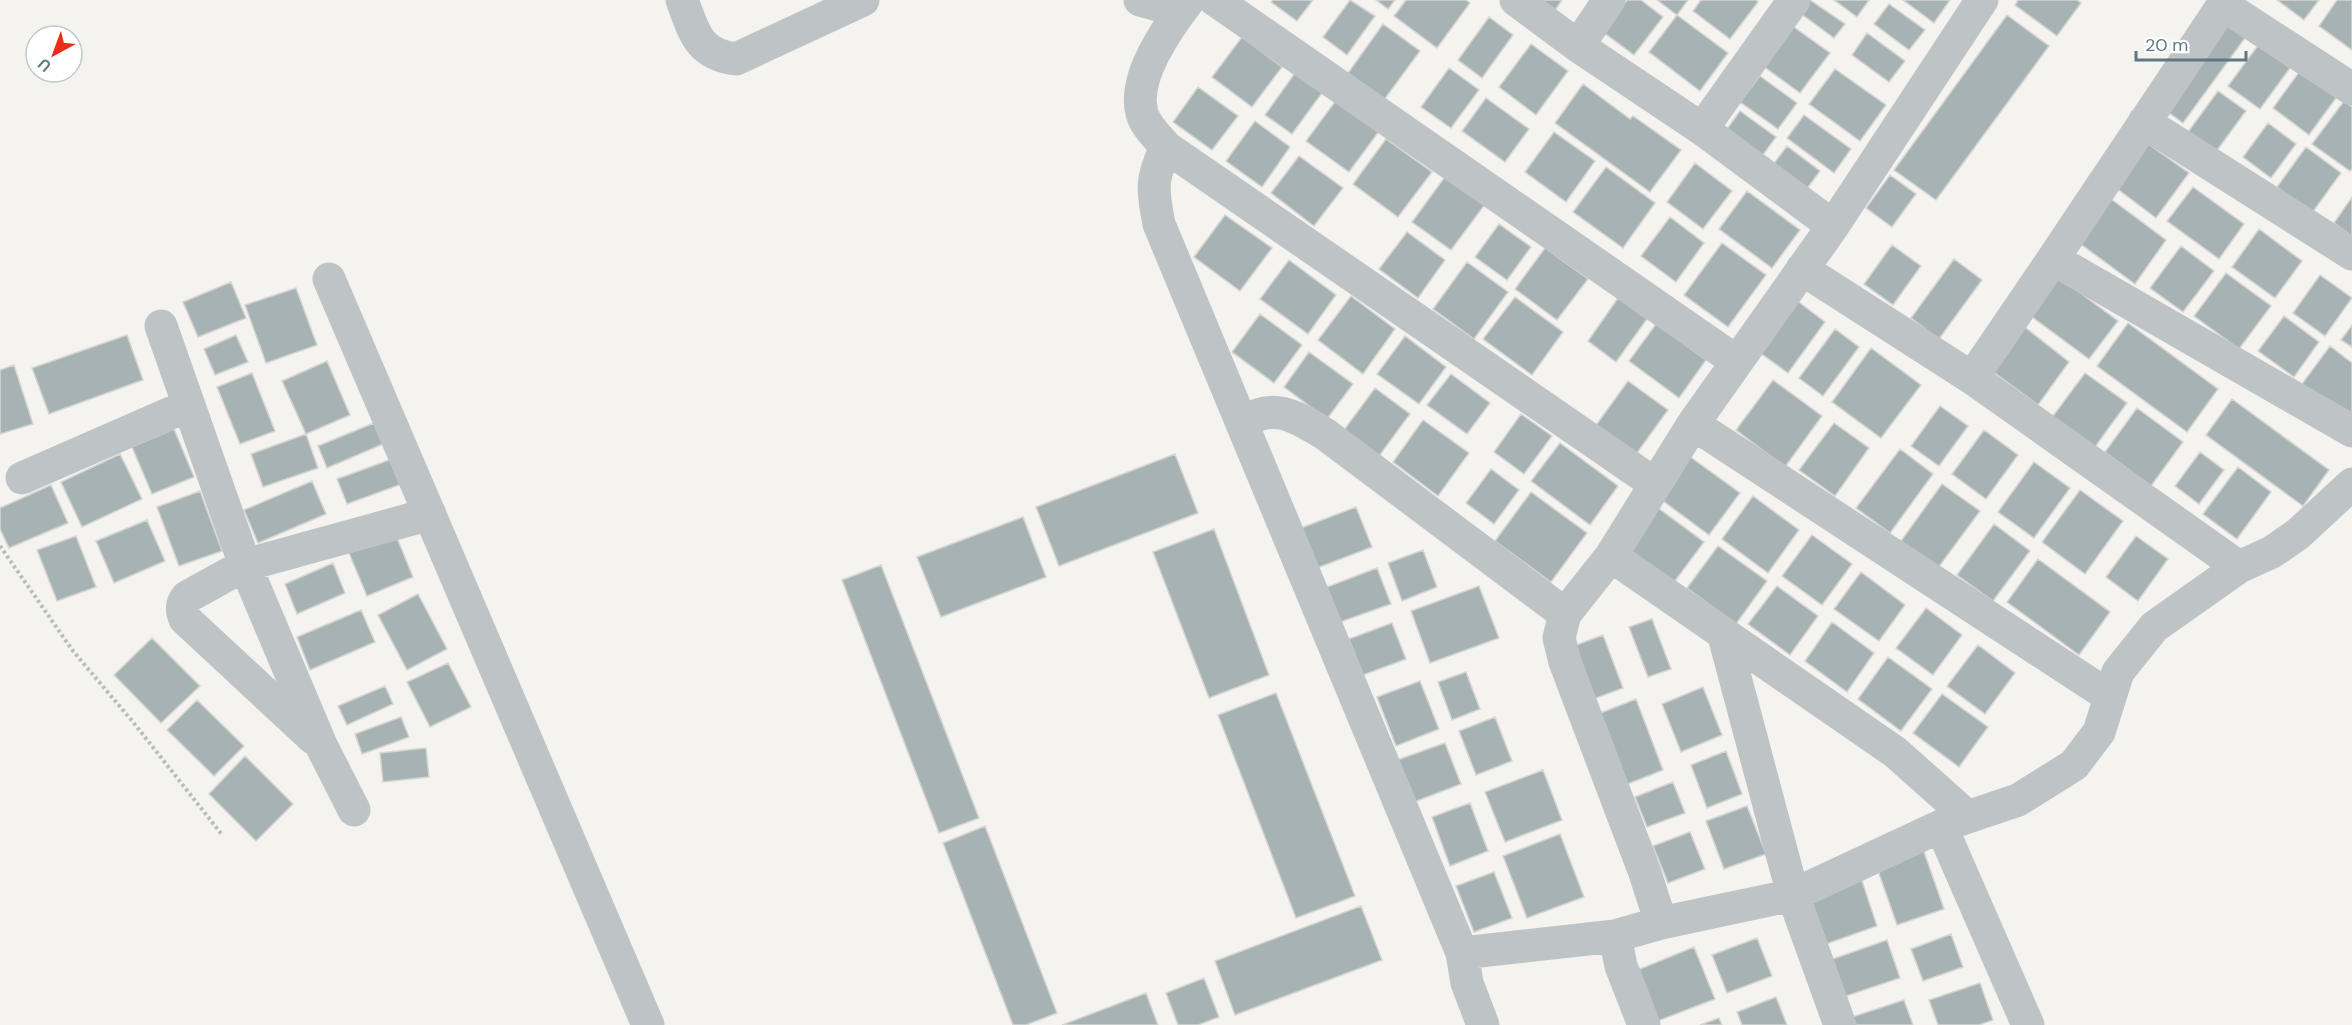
<svg xmlns="http://www.w3.org/2000/svg" width="2352" height="1025" font-family="'DM Sans',sans-serif">
  <style>
    .building { fill: #a7b2b5; stroke: #d5d5d2; stroke-width: 1.5 }
    .lines { fill: none; stroke-linecap: round; stroke-linejoin: round }
    .path { stroke: #b8bcbe; stroke-width: 4; stroke-dasharray: 3 3; stroke-linecap: butt }
    .street { stroke: #bec4c6; stroke-width: 33 }
  </style>
  <rect width="100%" height="100%" fill="#f4f3ef"/>
  <!-- building -->
  <path class="building" d="M 1273,0 L 1313,0 L 1297,21 L 1271,2 Z
    M 1350,0 L 1375,16 L 1347,55 L 1323,37 Z
    M 1376,0 L 1395,0 L 1388,9 Z
    M 1406,0 L 1466,0 L 1470,3 L 1437,48 L 1394,16 Z
    M 1538,0 L 1562,0 L 1554,12 Z
    M 1627,0 L 1641,0 L 1663,17 L 1634,55 L 1603,32 Z
    M 1657,0 L 1688,0 L 1677,15 Z
    M 1701,0 L 1756,0 L 1758,2 L 1730,39 L 1693,11 Z
    M 1810,0 L 1845,24 L 1834,38 L 1800,13 Z
    M 1834,0 L 1869,0 L 1857,17 Z
    M 1903,0 L 1950,0 L 1934,23 Z
    M 2018,0 L 2077,0 L 2081,3 L 2057,36 L 2015,5 Z
    M 2277,0 L 2319,0 L 2304,20 Z
    M 2337,0 L 2352,0 L 2352,50 L 2319,26 Z
    M 1889,4 L 1925,30 L 1909,50 L 1874,24 Z
    M 1677,15 L 1728,53 L 1700,91 L 1649,52 Z
    M 2007,15 L 2049,46 L 1936,200 L 1894,170 Z
    M 1489,17 L 1513,35 L 1482,78 L 1458,60 Z
    M 1784,20 L 1830,53 L 1800,93 L 1755,60 Z
    M 1383,24 L 1420,51 L 1384,100 L 1348,73 Z
    M 2225,24 L 2245,38 L 2183,123 L 2164,109 Z
    M 1867,33 L 1905,61 L 1889,82 L 1852,55 Z
    M 1242,37 L 1282,67 L 1252,107 L 1212,77 Z
    M 1531,44 L 1568,71 L 1536,115 L 1499,87 Z
    M 2259,44 L 2290,68 L 2260,109 L 2228,86 Z
    M 1449,68 L 1479,90 L 1451,128 L 1421,107 Z
    M 2302,68 L 2339,94 L 2309,135 L 2273,108 Z
    M 1835,69 L 1886,105 L 1860,141 L 1809,104 Z
    M 1295,73 L 1322,93 L 1292,134 L 1265,115 Z
    M 1760,76 L 1797,103 L 1778,129 L 1740,102 Z
    M 1583,84 L 1630,119 L 1633,116 L 1681,150 L 1650,192 L 1555,123 Z
    M 1198,87 L 1238,116 L 1212,150 L 1173,122 Z
    M 2218,91 L 2246,111 L 2215,153 L 2188,132 Z
    M 1486,98 L 1529,129 L 1505,162 L 1462,131 Z
    M 1337,99 L 1380,130 L 1349,172 L 1306,141 Z
    M 2344,101 L 2352,107 L 2352,169 L 2350,171 L 2312,144 Z
    M 1740,111 L 1776,137 L 1760,159 L 1724,133 Z
    M 1804,115 L 1851,149 L 1834,173 L 1787,138 Z
    M 1255,121 L 1290,147 L 1262,187 L 1226,161 Z
    M 2268,123 L 2296,144 L 2271,178 L 2243,157 Z
    M 1554,132 L 1595,161 L 1566,202 L 1525,172 Z
    M 1386,139 L 1432,172 L 1398,217 L 1353,184 Z
    M 2147,143 L 2189,173 L 2156,218 L 2115,187 Z
    M 1787,146 L 1820,171 L 1803,194 L 1769,170 Z
    M 2306,147 L 2341,173 L 2312,213 L 2277,187 Z
    M 1299,156 L 1343,188 L 1314,226 L 1271,193 Z
    M 1695,163 L 1732,191 L 1703,229 L 1667,202 Z
    M 1606,167 L 1655,203 L 1623,248 L 1573,212 Z
    M 1447,174 L 1486,203 L 1451,250 L 1412,222 Z
    M 1890,175 L 1916,194 L 1892,227 L 1866,208 Z
    M 2193,187 L 2244,224 L 2219,259 L 2167,221 Z
    M 1747,191 L 1800,230 L 1772,268 L 1719,229 Z
    M 2103,193 L 2166,240 L 2135,284 L 2071,237 Z
    M 2352,197 L 2352,236 L 2334,223 Z
    M 1225,215 L 1272,248 L 1240,291 L 1194,257 Z
    M 1670,217 L 1704,243 L 1676,282 L 1641,256 Z
    M 1499,224 L 1531,247 L 1507,280 L 1475,257 Z
    M 2259,229 L 2302,261 L 2275,298 L 2232,267 Z
    M 1407,232 L 1445,260 L 1418,298 L 1379,269 Z
    M 1722,243 L 1766,275 L 1728,327 L 1684,295 Z
    M 1892,245 L 1921,266 L 1893,305 L 1864,284 Z
    M 2181,246 L 2214,271 L 2183,312 L 2150,288 Z
    M 1545,248 L 1588,279 L 1557,320 L 1515,289 Z
    M 1954,259 L 1982,280 L 1939,339 L 1911,318 Z
    M 1289,260 L 1336,295 L 1308,334 L 1260,299 Z
    M 1467,262 L 1508,292 L 1474,339 L 1433,309 Z
    M 2226,273 L 2271,306 L 2239,349 L 2194,316 Z
    M 2056,275 L 2118,321 L 2089,359 L 2028,314 Z
    M 2320,275 L 2352,298 L 2325,336 L 2293,313 Z
    M 231,282 L 246,318 L 198,337 L 183,302 Z
    M 296,288 L 317,345 L 266,363 L 245,305 Z
    M 1351,296 L 1395,329 L 1363,374 L 1318,340 Z
    M 1515,297 L 1563,332 L 1532,375 L 1483,339 Z
    M 1618,298 L 1647,319 L 1616,362 L 1588,341 Z
    M 1796,300 L 1825,322 L 1788,373 L 1759,352 Z
    M 1260,314 L 1302,345 L 1274,383 L 1232,352 Z
    M 2284,316 L 2319,342 L 2294,377 L 2258,351 Z
    M 2128,323 L 2218,389 L 2187,432 L 2097,366 Z
    M 1656,324 L 1706,360 L 1679,398 L 1629,361 Z
    M 2021,324 L 2069,362 L 2038,405 L 1988,368 Z
    M 2352,325 L 2352,347 L 2341,340 Z
    M 1835,329 L 1859,347 L 1823,396 L 1799,378 Z
    M 127,335 L 143,380 L 49,414 L 32,368 Z
    M 236,335 L 248,362 L 215,375 L 204,349 Z
    M 1405,336 L 1446,367 L 1419,404 L 1377,374 Z
    M 2330,346 L 2352,363 L 2352,426 L 2299,388 Z
    M 1871,348 L 1921,385 L 1881,438 L 1832,402 Z
    M 1309,352 L 1353,384 L 1327,419 L 1284,387 Z
    M 327,361 L 350,415 L 306,434 L 282,381 Z
    M 14,365 L 33,424 L 0,434 L 0,370 Z
    M 252,373 L 275,431 L 240,444 L 217,387 Z
    M 2085,373 L 2127,403 L 2092,451 L 2050,420 Z
    M 1451,374 L 1490,403 L 1467,434 L 1427,405 Z
    M 1773,380 L 1822,416 L 1785,467 L 1736,430 Z
    M 1628,381 L 1668,410 L 1634,457 L 1594,428 Z
    M 1375,388 L 1410,414 L 1379,456 L 1344,430 Z
    M 2232,399 L 2329,470 L 2303,506 L 2206,435 Z
    M 1940,406 L 1968,426 L 1939,466 L 1911,446 Z
    M 2137,408 L 2183,442 L 2151,486 L 2105,452 Z
    M 1521,414 L 1552,436 L 1524,474 L 1494,452 Z
    M 1423,420 L 1469,453 L 1438,496 L 1393,462 Z
    M 374,423 L 383,444 L 327,468 L 318,446 Z
    M 1834,423 L 1869,448 L 1835,496 L 1799,470 Z
    M 174,429 L 194,477 L 152,494 L 132,447 Z
    M 1984,430 L 2018,455 L 1986,499 L 1952,474 Z
    M 306,434 L 318,468 L 263,487 L 251,454 Z
    M 1560,443 L 1618,486 L 1590,525 L 1531,481 Z
    M 1900,449 L 1933,474 L 1890,533 L 1856,508 Z
    M 2200,452 L 2224,470 L 2199,504 L 2175,486 Z
    M 120,454 L 142,499 L 82,527 L 61,482 Z
    M 1175,454 L 1198,513 L 1059,566 L 1036,507 Z
    M 400,456 L 410,481 L 347,504 L 337,479 Z
    M 1689,456 L 1740,493 L 1709,535 L 1659,498 Z
    M 2034,462 L 2070,488 L 2034,538 L 1998,512 Z
    M 2238,467 L 2271,492 L 2237,539 L 2203,514 Z
    M 1491,469 L 1519,490 L 1494,524 L 1466,503 Z
    M 312,481 L 326,514 L 258,543 L 244,510 Z
    M 1942,484 L 1980,511 L 1938,568 L 1901,541 Z
    M 51,485 L 68,523 L 9,548 L 0,529 L 0,508 Z
    M 2080,490 L 2123,521 L 2085,574 L 2042,542 Z
    M 200,491 L 222,551 L 179,566 L 157,507 Z
    M 1531,492 L 1587,533 L 1551,582 L 1495,541 Z
    M 1753,496 L 1799,530 L 1768,573 L 1722,539 Z
    M 1356,507 L 1372,547 L 1317,568 L 1301,528 Z
    M 1658,508 L 1704,542 L 1672,585 L 1627,551 Z
    M 1023,517 L 1046,577 L 941,617 L 917,557 Z
    M 147,520 L 165,561 L 114,583 L 96,541 Z
    M 1994,524 L 2030,551 L 1993,601 L 1957,575 Z
    M 1214,529 L 1269,675 L 1209,698 L 1153,552 Z
    M 395,533 L 413,577 L 367,596 L 349,553 Z
    M 1812,535 L 1852,564 L 1822,605 L 1782,576 Z
    M 76,536 L 96,587 L 57,601 L 37,550 Z
    M 2136,536 L 2168,559 L 2138,601 L 2106,577 Z
    M 1718,546 L 1767,581 L 1736,624 L 1687,588 Z
    M 1423,550 L 1437,587 L 1402,601 L 1388,563 Z
    M 2038,559 L 2110,612 L 2079,655 L 2007,602 Z
    M 333,563 L 345,593 L 297,614 L 285,584 Z
    M 881,565 L 979,818 L 939,833 L 842,580 Z
    M 1377,568 L 1391,604 L 1340,622 L 1327,587 Z
    M 1861,572 L 1905,605 L 1879,641 L 1834,609 Z
    M 1479,586 L 1499,638 L 1430,663 L 1411,611 Z
    M 1777,586 L 1818,616 L 1790,655 L 1748,624 Z
    M 418,594 L 447,649 L 407,670 L 378,615 Z
    M 1926,608 L 1962,635 L 1933,675 L 1896,648 Z
    M 361,610 L 375,642 L 310,670 L 297,637 Z
    M 1652,619 L 1671,669 L 1648,677 L 1629,627 Z
    M 1832,622 L 1874,653 L 1847,692 L 1805,661 Z
    M 1392,623 L 1406,659 L 1363,675 L 1349,639 Z
    M 1603,635 L 1623,688 L 1591,700 L 1571,647 Z
    M 152,638 L 200,686 L 161,723 L 114,675 Z
    M 1978,645 L 2015,673 L 1985,714 L 1947,686 Z
    M 1888,657 L 1932,689 L 1901,731 L 1858,699 Z
    M 448,663 L 471,707 L 430,727 L 407,682 Z
    M 1466,672 L 1480,709 L 1452,720 L 1438,682 Z
    M 1420,681 L 1439,729 L 1396,746 L 1377,697 Z
    M 385,686 L 393,704 L 347,725 L 338,706 Z
    M 1703,687 L 1722,735 L 1681,752 L 1662,704 Z
    M 1276,693 L 1355,896 L 1296,918 L 1218,715 Z
    M 1942,694 L 1988,727 L 1959,767 L 1913,733 Z
    M 1636,699 L 1663,770 L 1615,789 L 1588,718 Z
    M 197,700 L 244,746 L 214,776 L 167,730 Z
    M 401,717 L 409,737 L 362,754 L 355,734 Z
    M 1495,717 L 1512,761 L 1476,775 L 1459,731 Z
    M 1445,743 L 1461,784 L 1414,802 L 1397,760 Z
    M 426,748 L 429,777 L 383,782 L 380,753 Z
    M 1726,751 L 1742,794 L 1707,808 L 1691,765 Z
    M 245,756 L 293,804 L 256,841 L 209,794 Z
    M 1543,770 L 1562,820 L 1505,842 L 1485,792 Z
    M 1673,782 L 1685,813 L 1647,827 L 1635,797 Z
    M 1470,803 L 1488,851 L 1450,866 L 1432,817 Z
    M 1747,806 L 1766,854 L 1724,869 L 1706,821 Z
    M 985,826 L 1057,1013 L 1026,1025 L 1013,1025 L 943,843 Z
    M 1690,832 L 1705,869 L 1668,883 L 1653,846 Z
    M 1560,834 L 1584,897 L 1527,918 L 1503,856 Z
    M 1923,849 L 1944,909 L 1897,925 L 1876,865 Z
    M 1494,872 L 1512,918 L 1474,932 L 1456,886 Z
    M 1861,878 L 1877,926 L 1826,944 L 1808,895 Z
    M 1361,906 L 1382,960 L 1235,1015 L 1215,961 Z
    M 1951,934 L 1963,967 L 1923,981 L 1911,949 Z
    M 1757,938 L 1772,976 L 1727,993 L 1712,955 Z
    M 1887,940 L 1900,978 L 1840,998 L 1827,961 Z
    M 1694,947 L 1715,999 L 1655,1022 L 1635,971 Z
    M 1204,978 L 1219,1017 L 1198,1025 L 1178,1025 L 1166,993 Z
    M 1980,983 L 1993,1020 L 1979,1025 L 1938,1025 L 1929,1000 Z
    M 1146,993 L 1158,1025 L 1062,1025 Z
    M 1776,997 L 1787,1025 L 1742,1025 L 1737,1012 Z
    M 1904,1000 L 1913,1025 L 1848,1025 L 1846,1019 Z
    M 1719,1018 L 1722,1025 L 1700,1025 Z"/>
  <g class="lines">
    <!-- path -->
    <path class="path" d="M 0,546 L 73,651 L 133,722 L 223,836"/>
    <!-- street -->
    <path class="street" d="M 682,0 C 694,32 698,54 736,59 L 863,0
      M 1140,0 L 1181,11
      M 1215,0 L 1736,361
      M 1516,0 L 1578,46 L 1702,129 L 1833,226
      M 1578,46 L 1609,0
      M 2352,89 L 2223,5 L 2053,259 L 2352,431
      M 2144,122 L 2352,254
      M 1702,129 L 1794,0
      M 1166,147 C 1158,137 1145,126 1142,113 C 1132,77 1169,26 1189,0
      M 1802,269 L 1972,378 L 2239,567 L 2272,552 L 2298,534 L 2352,484
      M 329,279 L 648,1025
      M 161,326 L 245,565 L 321,745 L 354,810
      M 1972,378 L 2053,259
      M 1243,423 C 1273,401 1297,417 1325,434 L 1565,614
      M 1693,424 L 2109,696
      M 22,478 L 189,405
      M 1611,556 L 1895,752 L 1968,817
      M 313,738 L 185,619 C 181,610 181,604 187,597 L 245,565 L 430,514
      M 1941,826 L 2028,1025
      M 1661,923 L 1645,873 L 1565,662 L 1559,638 L 1565,614 L 1611,556 L 1693,424 L 1833,226 L 1982,0
      M 1615,936 L 1621,966 L 1644,1025
      M 1462,953 L 1159,224 C 1152,189 1151,179 1166,147 L 1655,484
      M 1483,1025 L 1467,983 L 1462,953 L 1615,936 L 1661,923 L 1793,895 L 1724,636
      M 1840,1025 L 1793,895 L 1941,826 L 2018,800 L 2074,765 L 2099,732 L 2118,672 L 2154,627 L 2239,567"/>
  </g>
  <!-- north arrow -->
  <g transform="translate(54 54) rotate(221)"><circle r="28" fill="#ffffff" stroke="#c0c9cd" stroke-width="1.5"/>
  <path d="M0-4.5L10 22L0 15L-10 22Z" fill="#ea2e19"/>
  <text y="-9" font-size="16" font-weight="bold" text-anchor="middle" fill="#617882">U</text>
  </g>
  <!-- scale -->
  <path d="M2136 51v9h110v-9" fill="none" stroke="#617882" stroke-width="3"/>
  <text x="2145" y="51" font-size="18" fill="#617882" stroke="#ffffff" stroke-width="4.5" paint-order="stroke">20 m</text>
</svg>
